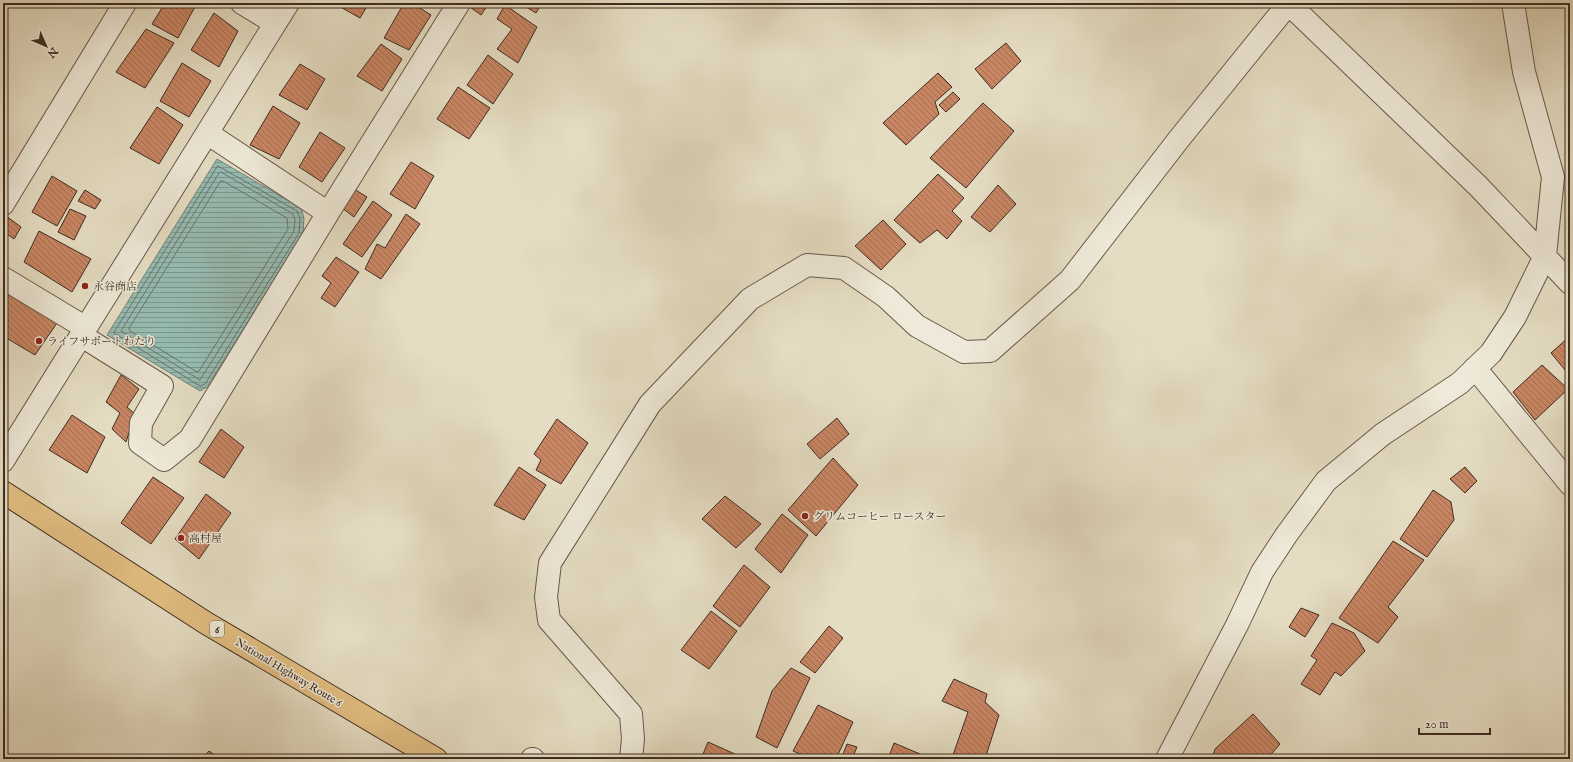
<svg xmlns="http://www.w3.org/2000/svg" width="1573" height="762" font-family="'IM FELL English','Noto Serif JP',serif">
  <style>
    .water { fill: url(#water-rules); stroke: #738279 }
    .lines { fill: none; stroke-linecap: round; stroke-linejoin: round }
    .shore { stroke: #6a746a; stroke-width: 1 }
    .building { fill: url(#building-back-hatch); stroke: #3e2c22 }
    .minor-casing { stroke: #68584a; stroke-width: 24 }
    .highway-casing { stroke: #3e2c22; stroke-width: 24 }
    .minor { stroke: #eee9d8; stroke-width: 22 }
    .highway { stroke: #e2be82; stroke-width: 22 }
    .poi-dot { fill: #8f2418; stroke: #eee9d8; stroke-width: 1.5 }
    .labels { text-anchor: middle; stroke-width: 3; stroke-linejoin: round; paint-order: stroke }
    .shield { fill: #eee9d8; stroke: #736559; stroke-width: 1 }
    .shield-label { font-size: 10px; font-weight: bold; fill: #3e2c22 }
    .poi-label { font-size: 11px; fill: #3e2c22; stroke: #eee9d8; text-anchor: start }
    .street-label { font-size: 11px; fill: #3e2c22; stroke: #eee9d8 }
  </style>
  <defs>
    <pattern id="water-rules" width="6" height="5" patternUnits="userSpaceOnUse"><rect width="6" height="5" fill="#96bcb3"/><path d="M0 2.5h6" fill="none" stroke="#7c9991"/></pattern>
    <pattern id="building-back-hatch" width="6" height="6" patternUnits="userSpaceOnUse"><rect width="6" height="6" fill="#c98664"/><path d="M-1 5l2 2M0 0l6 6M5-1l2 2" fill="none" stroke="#a56e52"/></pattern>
  </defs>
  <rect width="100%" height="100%" fill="#e5ddc3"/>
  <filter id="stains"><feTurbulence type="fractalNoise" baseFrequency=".005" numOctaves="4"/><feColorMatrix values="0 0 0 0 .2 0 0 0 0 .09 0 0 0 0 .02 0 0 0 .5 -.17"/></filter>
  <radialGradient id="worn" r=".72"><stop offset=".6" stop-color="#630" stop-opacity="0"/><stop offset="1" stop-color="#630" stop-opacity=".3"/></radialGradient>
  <!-- water -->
  <path class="water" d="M 217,159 L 301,208 L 304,218 L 303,234 L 207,387 L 200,391 L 107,335 Z"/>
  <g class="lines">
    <!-- shore -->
    <path class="shore" d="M 218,166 L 297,211 L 300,219 L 299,233 L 205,384 L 200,386 L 114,333 Z
      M 221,172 L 293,214 L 295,220 L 294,231 L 200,380 L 121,331 L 219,173 Z
      M 221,181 L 223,181 L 287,218 L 288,229 L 199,371 L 197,372 L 130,331 L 129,329 Z"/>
  </g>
  <!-- building -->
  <path class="building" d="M 165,3 L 197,3 L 178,38 L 152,24 Z
    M 338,3 L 369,3 L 360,18 L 337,5 Z
    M 404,3 L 412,3 L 431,15 L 409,50 L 384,38 Z
    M 472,3 L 489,3 L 481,15 L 470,7 Z
    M 520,3 L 542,3 L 536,13 Z
    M 505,5 L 537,27 L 518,63 L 497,49 L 512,29 L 497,19 Z
    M 214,13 L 238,31 L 219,67 L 191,50 Z
    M 146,29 L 174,43 L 145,88 L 116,72 Z
    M 1006,43 L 1021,61 L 992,89 L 975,69 Z
    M 381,44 L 402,59 L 382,91 L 357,76 Z
    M 488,55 L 513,74 L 493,104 L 467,85 Z
    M 182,63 L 211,81 L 189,117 L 160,101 Z
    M 300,64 L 325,79 L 307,110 L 279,95 Z
    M 938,73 L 952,87 L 935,102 L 939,114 L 906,145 L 883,123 Z
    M 458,87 L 490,108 L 469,139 L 437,119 Z
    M 953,92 L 960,99 L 946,112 L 939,105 Z
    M 983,103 L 1014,131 L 966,188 L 930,158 Z
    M 273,106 L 300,123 L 279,159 L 250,145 Z
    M 157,107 L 183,125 L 159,164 L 130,148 Z
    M 320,132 L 345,148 L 322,182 L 299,167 Z
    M 411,162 L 434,176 L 415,209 L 390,194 Z
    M 938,174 L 964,198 L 952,211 L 962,221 L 947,239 L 937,230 L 920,243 L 894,220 Z
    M 52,176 L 77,191 L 57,226 L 32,212 Z
    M 998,185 L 1016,204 L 990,232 L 971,217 Z
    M 354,189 L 367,197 L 354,217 L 342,208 Z
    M 85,190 L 101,200 L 95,209 L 78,201 Z
    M 373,201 L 392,215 L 362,257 L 343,244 Z
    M 70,209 L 86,216 L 74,240 L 58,232 Z
    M 406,214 L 420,224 L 381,279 L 365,269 L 377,244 L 385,248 Z
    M 6,216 L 21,227 L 14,239 L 3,231 L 3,222 Z
    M 883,220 L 906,244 L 881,270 L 855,246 Z
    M 39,231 L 91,259 L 72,292 L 24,262 Z
    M 336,257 L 359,272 L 335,307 L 321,298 L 331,283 L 322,276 Z
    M 3,291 L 57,323 L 35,355 L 3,336 Z
    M 1570,336 L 1570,376 L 1551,353 Z
    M 1542,365 L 1568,389 L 1535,420 L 1513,392 Z
    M 121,375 L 139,389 L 127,407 L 135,414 L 126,442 L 112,429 L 120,413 L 106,402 Z
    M 72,415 L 105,437 L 87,473 L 49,450 Z
    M 837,418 L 849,434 L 820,459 L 807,444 Z
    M 557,419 L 588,443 L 561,484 L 536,470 L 541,460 L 534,454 Z
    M 221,429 L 244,447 L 224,478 L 199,462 Z
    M 833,458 L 858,485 L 816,536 L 788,510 Z
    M 519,467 L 546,485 L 524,520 L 494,505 Z
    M 1465,467 L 1477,481 L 1465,493 L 1450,479 Z
    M 153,477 L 184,498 L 151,544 L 121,523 Z
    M 1433,490 L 1451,502 L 1454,520 L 1427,557 L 1400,539 Z
    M 206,494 L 231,513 L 199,559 L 175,539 Z
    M 725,496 L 761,524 L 736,548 L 702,519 Z
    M 782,514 L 808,535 L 781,573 L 755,549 Z
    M 1393,541 L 1424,560 L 1388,607 L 1398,617 L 1378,643 L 1339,618 Z
    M 744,565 L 770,587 L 740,627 L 713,606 Z
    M 1301,608 L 1319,615 L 1305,637 L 1289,627 Z
    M 711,611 L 737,631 L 709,669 L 681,650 Z
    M 1332,623 L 1354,633 L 1365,651 L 1341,676 L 1335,672 L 1320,695 L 1301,684 L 1317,660 L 1311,656 Z
    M 829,626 L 843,638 L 815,673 L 800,662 Z
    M 791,668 L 810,678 L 777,748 L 756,737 L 772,691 Z
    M 954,679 L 987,694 L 985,702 L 999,715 L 985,759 L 964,759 L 953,755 L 968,712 L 942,701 Z
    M 818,705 L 853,722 L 836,759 L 812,759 L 793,751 Z
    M 1253,714 L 1280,744 L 1267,759 L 1212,759 L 1215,749 Z
    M 708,742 L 735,754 L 733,759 L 701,759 Z
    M 894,743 L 932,759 L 888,759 Z
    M 847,744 L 857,747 L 852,759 L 841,759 Z
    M 209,751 L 220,759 L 202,759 Z
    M 791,754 L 799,759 L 789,759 Z"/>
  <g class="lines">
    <!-- minor casing -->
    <g class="minor-casing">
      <path id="minor" d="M 242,3 L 275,23
        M 1288,3 L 1478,186 L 1570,283
        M 207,133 L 328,213 L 459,3
        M 3,204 L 125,3
        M 3,278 L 86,328
        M 82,336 L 162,386 L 141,423 L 140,443 L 164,460 L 190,439 L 328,213
        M 1475,368 L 1570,484
        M 3,461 L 288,3
        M 532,759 L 533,759
        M 631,759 L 633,739 L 631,714 L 549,620 L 546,597 L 550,563 L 650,404 L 750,299 L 807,265 L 844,268 L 886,297 L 917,326 L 964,352 L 990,351 L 1070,280 L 1179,139 L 1289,3
        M 1167,759 L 1237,625 L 1262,572 L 1287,534 L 1326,481 L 1383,434 L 1460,383 L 1491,353 L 1515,317 L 1545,256 L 1553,177 L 1524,72 L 1513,3"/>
    </g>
    <!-- highway casing -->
    <g class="highway-casing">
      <path id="highway" d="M 3,492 L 206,623 L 436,759"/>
    </g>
    <!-- minor -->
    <use href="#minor" class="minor"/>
    <!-- highway -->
    <use href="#highway" class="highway"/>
  </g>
  <!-- markers -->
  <g class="poi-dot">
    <circle cx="85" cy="286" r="4"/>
    <circle cx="39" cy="341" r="4"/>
    <circle cx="805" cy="516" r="4"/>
    <circle cx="181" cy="538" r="4"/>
  </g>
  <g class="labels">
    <!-- shield labels -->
    <rect class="shield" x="210" y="621" width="14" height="16" rx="3"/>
    <g class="shield-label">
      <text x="217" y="633">6</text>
    </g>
    <!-- poi labels -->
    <g class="poi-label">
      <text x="93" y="290">永谷商店</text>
      <text x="47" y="345">ライフサポートわたり</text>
      <text x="813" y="520">グリムコーヒー ロースター</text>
      <text x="189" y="542">高村屋</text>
    </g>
    <!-- street labels -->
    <g class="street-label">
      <text transform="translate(289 672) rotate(31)" y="4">National Highway Route 6</text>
    </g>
  </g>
  <!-- margin -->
  <rect width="1573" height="762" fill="none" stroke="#e5ddc3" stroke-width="16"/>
  <rect x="4" y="4" width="1565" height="754" fill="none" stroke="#3e2c22" stroke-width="2"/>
  <rect x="8" y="8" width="1557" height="746" fill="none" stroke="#3e2c22"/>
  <!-- north arrow -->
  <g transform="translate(46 46) rotate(135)" stroke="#eee9d8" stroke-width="3" paint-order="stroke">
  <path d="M0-3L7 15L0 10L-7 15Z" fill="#3e2c22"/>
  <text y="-6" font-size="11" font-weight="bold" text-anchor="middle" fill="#3e2c22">N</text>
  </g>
  <!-- scale -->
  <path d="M1419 728v6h71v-6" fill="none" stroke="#3e2c22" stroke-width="2"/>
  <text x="1425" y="728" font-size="12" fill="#3e2c22" stroke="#eee9d8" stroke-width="3" paint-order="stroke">20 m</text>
  <rect width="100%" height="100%" filter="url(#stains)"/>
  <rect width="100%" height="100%" fill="url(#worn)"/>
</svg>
